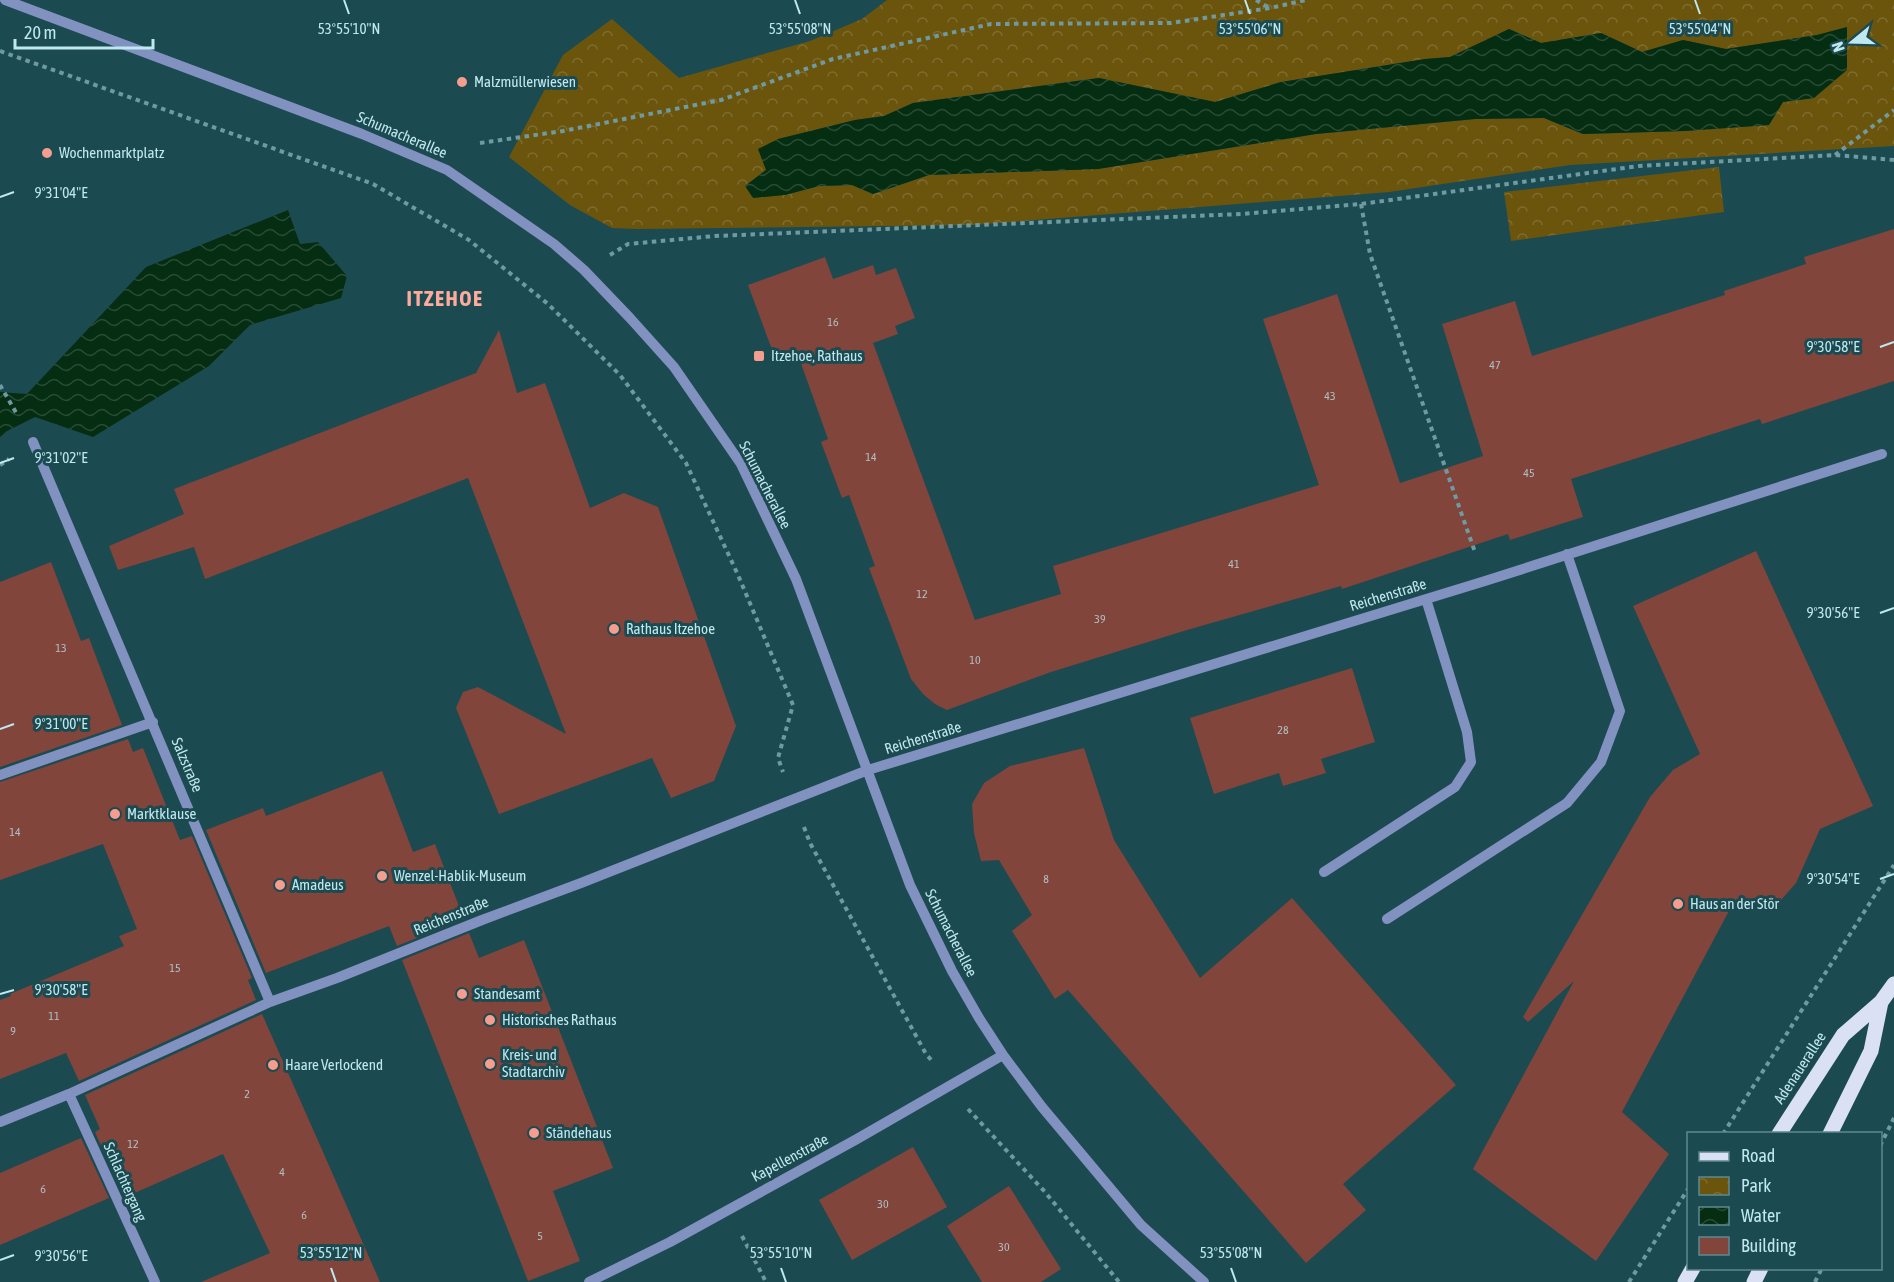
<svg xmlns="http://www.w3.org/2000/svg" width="1894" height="1282" font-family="'Asap Condensed',sans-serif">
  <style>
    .park { fill: url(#park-crowns); fill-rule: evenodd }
    .water { fill: url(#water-waves) }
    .building { fill: #81453c }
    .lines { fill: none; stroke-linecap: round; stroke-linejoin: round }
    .path { stroke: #6f9aa1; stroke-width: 4; stroke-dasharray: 4.5 4.5; stroke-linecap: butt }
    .minor { stroke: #8191c0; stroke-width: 10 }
    .major { stroke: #dae1f4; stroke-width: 15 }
    .ticks { fill: none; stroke: #c0e8ef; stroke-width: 2 }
    .poi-dot { fill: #f59d8e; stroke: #1c4a51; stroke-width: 2 }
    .labels { text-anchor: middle; stroke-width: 6; stroke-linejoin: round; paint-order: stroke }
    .number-label { font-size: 12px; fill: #b0bfc2 }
    .poi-label { font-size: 15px; fill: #c0e8ef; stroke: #1c4a51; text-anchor: start }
    .street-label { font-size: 15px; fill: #c0e8ef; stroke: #1c4a51 }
    .district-label { font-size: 21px; font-weight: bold; letter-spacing: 1.5px; fill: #feab9d; stroke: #1c4a51 }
    .ticks-label { font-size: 15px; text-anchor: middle; fill: #c0e8ef; stroke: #1c4a51; stroke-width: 6; stroke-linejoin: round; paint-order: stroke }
  </style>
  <defs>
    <pattern id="park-crowns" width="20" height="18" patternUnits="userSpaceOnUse" patternTransform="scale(1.5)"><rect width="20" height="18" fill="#6b550d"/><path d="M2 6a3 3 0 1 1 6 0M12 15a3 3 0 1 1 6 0" fill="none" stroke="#7e6d31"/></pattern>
    <pattern id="water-waves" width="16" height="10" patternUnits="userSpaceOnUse" patternTransform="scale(1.5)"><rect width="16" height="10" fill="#052d12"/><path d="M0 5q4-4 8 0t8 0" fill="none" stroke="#284b35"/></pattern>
  </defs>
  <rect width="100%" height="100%" fill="#1c4a51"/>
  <!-- park -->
  <path class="park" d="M 887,0 L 1894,0 L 1894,146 L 1570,165 L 1389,192 L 973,225 L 638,229 L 612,228 L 570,205 L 509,157 L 563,55 L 612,19 L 679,78 L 810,41 L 862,19 ZM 1847,27 L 1814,98 L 1783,102 L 1769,125 L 1685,131 L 1583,134 L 1544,118 L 1476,119 L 1316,134 L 1098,169 L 929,175 L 873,194 L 852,185 L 819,186 L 785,195 L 745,186 L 766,170 L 778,139 L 855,120 L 884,116 L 913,103 L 1098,78 L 1215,102 L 1281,82 L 1425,59 L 1450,57 L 1509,29 L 1541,43 L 1601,33 L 1642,52 L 1683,40 L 1726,49 L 1817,35 Z
    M 1719,167 L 1724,212 L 1511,241 L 1504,192 Z"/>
  <!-- water -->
  <path class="water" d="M 1847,27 L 1847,70 L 1814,98 L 1783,102 L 1769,125 L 1685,131 L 1583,134 L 1544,118 L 1475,119 L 1316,134 L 1098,169 L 929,175 L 873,194 L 852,185 L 819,186 L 785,195 L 753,198 L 745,186 L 766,170 L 758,149 L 778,139 L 855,120 L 884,116 L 913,103 L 1099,78 L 1215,102 L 1281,82 L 1425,59 L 1450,57 L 1509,29 L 1541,43 L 1601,33 L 1642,52 L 1683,40 L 1726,49 L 1817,35 Z
    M 288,210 L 300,244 L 318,242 L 347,276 L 341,298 L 250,325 L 209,366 L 93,437 L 35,417 L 7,431 L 0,437 L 0,392 L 27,394 L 146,267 Z"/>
  <!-- building -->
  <path class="building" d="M 1894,229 L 1894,381 L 1762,424 L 1760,419 L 1571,479 L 1583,517 L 1510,540 L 1508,534 L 1342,589 L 1341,586 L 1187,630 L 1051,672 L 947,710 L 935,704 L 923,694 L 911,679 L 869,568 L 875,566 L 849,495 L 842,498 L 821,442 L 828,439 L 798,355 L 777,363 L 748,285 L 825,257 L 833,279 L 873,265 L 876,275 L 896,268 L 915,318 L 895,326 L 898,334 L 873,343 L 975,620 L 1061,594 L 1053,566 L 1319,485 L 1263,319 L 1337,294 L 1400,483 L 1483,456 L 1442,324 L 1515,301 L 1532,356 L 1725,295 L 1724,291 L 1806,264 L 1804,257 Z
    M 499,330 L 517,393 L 545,383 L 590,508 L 624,493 L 658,507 L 736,726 L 714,781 L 671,798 L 652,758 L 499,814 L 456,708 L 463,692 L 478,687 L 566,734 L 468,478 L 205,579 L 194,547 L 118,570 L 109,546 L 184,514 L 174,489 L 476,373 Z
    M 1756,551 L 1873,806 L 1820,829 L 1796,883 L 1781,900 L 1750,911 L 1730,909 L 1622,1112 L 1669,1154 L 1596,1261 L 1473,1169 L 1574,981 L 1528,1022 L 1523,1017 L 1650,797 L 1673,770 L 1700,754 L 1633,606 Z
    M 51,562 L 81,641 L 89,638 L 122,725 L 0,767 L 0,582 Z
    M 1352,668 L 1375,742 L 1321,759 L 1326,773 L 1283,786 L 1279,773 L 1214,794 L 1190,718 Z
    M 128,739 L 133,752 L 143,748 L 180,840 L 192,836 L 252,978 L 248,980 L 256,1000 L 79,1081 L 66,1053 L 0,1079 L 0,1000 L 11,996 L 10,994 L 124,946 L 119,936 L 137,929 L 103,844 L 0,880 L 0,782 Z
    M 1084,748 L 1114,840 L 1200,978 L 1292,898 L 1456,1085 L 1343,1184 L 1366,1210 L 1306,1263 L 1068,990 L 1055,999 L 1012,931 L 1032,915 L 999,860 L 981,861 L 974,833 L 972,804 L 984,783 L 1010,766 Z
    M 382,771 L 413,852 L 435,844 L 464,919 L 397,946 L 389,926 L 266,973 L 206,830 L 263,808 L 266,816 Z
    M 469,933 L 479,958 L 524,940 L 613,1168 L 553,1191 L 580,1261 L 528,1281 L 402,960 Z
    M 262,1014 L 323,1152 L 380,1282 L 201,1282 L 270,1253 L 223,1154 L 130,1195 L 128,1190 L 122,1192 L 95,1132 L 100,1129 L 85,1095 Z
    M 81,1138 L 109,1198 L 0,1245 L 0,1173 Z
    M 913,1147 L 947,1207 L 852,1260 L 819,1200 Z
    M 1009,1186 L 1061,1269 L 1041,1282 L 982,1282 L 947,1226 Z"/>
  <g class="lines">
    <!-- path -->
    <path class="path" d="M 1256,0 L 1269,8
      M 0,51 L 373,184 L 469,240 L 548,304 L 620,375 L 686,463 L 738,575 L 793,705 L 778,758 L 783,772
      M 480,143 L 563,131 L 721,100 L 833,59 L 991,24 L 1171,23 L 1270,8 L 1306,0
      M 1835,155 L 1894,110
      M 1361,204 L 1370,254 L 1475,552
      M 610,255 L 628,244 L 715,236 L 1242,214 L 1361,204 L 1639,166 L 1835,155 L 1894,160
      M 0,385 L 18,416
      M 0,465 L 9,459
      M 804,827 L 810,843 L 926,1054 L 933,1062
      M 968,1109 L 1045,1192 L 1119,1282
      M 1723,1134 L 1894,865
      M 1880,1146 L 1894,1118
      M 742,1236 L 766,1282
      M 1629,1282 L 1688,1189
      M 1815,1282 L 1822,1268"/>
    <!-- minor -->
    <path class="minor" d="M 5,0 L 362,134 L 447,170 L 554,244 L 584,270 L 630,318 L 674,367 L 741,464 L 796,579 L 910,885 L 952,971 L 979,1018 L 1003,1055 L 1042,1107 L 1141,1225 L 1204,1282
      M 33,442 L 270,1002
      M 0,775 L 153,722
      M 1324,872 L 1455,787 L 1471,762 L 1467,732 L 1426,599
      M 1387,919 L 1567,803 L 1601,762 L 1620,711 L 1567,554
      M 69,1094 L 155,1282
      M 0,1122 L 69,1094 L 270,1002 L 337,978 L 482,920 L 581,883 L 868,770 L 1485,581 L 1882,454
      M 589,1282 L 670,1242 L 857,1139 L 1003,1055"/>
    <!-- major -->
    <path class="major" d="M 1779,1134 L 1843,1035 L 1881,1002 L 1894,984
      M 1830,1134 L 1871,1051 L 1881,1002
      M 1685,1282 L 1693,1268
      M 1754,1282 L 1761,1268"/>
  </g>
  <!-- ticks -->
  <path class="ticks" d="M 344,0 L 349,14M 795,0 L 800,14M 1245,0 L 1250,14M 1695,0 L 1700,14M 0,197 L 14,192M 1880,347 L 1894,342M 0,463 L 14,458M 1880,613 L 1894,608M 0,729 L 14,724M 1880,879 L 1894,874M 0,994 L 14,990M 0,1260 L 14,1255M 331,1268 L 336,1282M 781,1268 L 786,1282M 1231,1268 L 1236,1282"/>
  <!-- markers -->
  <g class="poi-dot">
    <circle cx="462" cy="82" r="6"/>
    <circle cx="47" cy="153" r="6"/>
    <rect x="753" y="350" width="12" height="12" rx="3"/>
    <circle cx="614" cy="629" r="6"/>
    <circle cx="115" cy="814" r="6"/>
    <circle cx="382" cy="876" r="6"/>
    <circle cx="280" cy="885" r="6"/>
    <circle cx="1678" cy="904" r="6"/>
    <circle cx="462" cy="994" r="6"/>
    <circle cx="490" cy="1020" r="6"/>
    <circle cx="490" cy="1064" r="6"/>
    <circle cx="273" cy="1065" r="6"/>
    <circle cx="534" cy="1133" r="6"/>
  </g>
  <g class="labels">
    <!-- number labels -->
    <g class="number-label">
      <text x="833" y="326">16</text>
      <text x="1495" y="369">47</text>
      <text x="1330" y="400">43</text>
      <text x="871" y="461">14</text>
      <text x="1529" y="477">45</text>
      <text x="1234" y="568">41</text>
      <text x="922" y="598">12</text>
      <text x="1100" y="623">39</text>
      <text x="61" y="652">13</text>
      <text x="975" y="664">10</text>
      <text x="1283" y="734">28</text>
      <text x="15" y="836">14</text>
      <text x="1046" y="883">8</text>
      <text x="175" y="972">15</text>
      <text x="54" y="1020">11</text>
      <text x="13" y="1035">9</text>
      <text x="247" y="1098">2</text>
      <text x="133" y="1148">12</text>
      <text x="282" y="1176">4</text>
      <text x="43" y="1193">6</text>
      <text x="883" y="1208">30</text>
      <text x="304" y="1219">6</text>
      <text x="540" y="1240">5</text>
      <text x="1004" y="1251">30</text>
    </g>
    <!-- poi labels -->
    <g class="poi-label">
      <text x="474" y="87">Malzmüllerwiesen</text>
      <text x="59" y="158">Wochenmarktplatz</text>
      <text x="771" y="361">Itzehoe, Rathaus</text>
      <text x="626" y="634">Rathaus Itzehoe</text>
      <text x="127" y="819">Marktklause</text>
      <text x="394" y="881">Wenzel-Hablik-Museum</text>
      <text x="292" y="890">Amadeus</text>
      <text x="1690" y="909">Haus an der Stör</text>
      <text x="474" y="999">Standesamt</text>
      <text x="502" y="1025">Historisches Rathaus</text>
      <text x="502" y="1060">Kreis- und<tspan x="502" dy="17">Stadtarchiv</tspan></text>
      <text x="285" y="1070">Haare Verlockend</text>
      <text x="546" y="1138">Ständehaus</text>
    </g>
    <!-- street labels -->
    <g class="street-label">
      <text transform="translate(402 135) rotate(23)" y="5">Schumacherallee</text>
      <text transform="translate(765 485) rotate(63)" y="5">Schumacherallee</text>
      <text transform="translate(1388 595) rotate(-17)" y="5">Reichenstraße</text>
      <text transform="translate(923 738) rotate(-17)" y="5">Reichenstraße</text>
      <text transform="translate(187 765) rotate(67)" y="5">Salzstraße</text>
      <text transform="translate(451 916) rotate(-22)" y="5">Reichenstraße</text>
      <text transform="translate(951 933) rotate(63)" y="5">Schumacherallee</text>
      <text transform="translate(1800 1068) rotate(-57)" y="5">Adenauerallee</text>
      <text transform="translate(790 1158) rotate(-28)" y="5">Kapellenstraße</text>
      <text transform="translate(125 1182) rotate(66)" y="5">Schlachtergang</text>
    </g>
    <!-- district labels -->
    <g class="district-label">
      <text x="445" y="306">ITZEHOE</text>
    </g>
  </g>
  <g class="ticks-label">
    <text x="349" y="34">53°55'10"N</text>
    <text x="800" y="34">53°55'08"N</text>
    <text x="1250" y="34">53°55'06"N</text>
    <text x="1700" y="34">53°55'04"N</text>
    <text x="61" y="198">9°31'04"E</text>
    <text x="1833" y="352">9°30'58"E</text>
    <text x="61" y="463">9°31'02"E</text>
    <text x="1833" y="618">9°30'56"E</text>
    <text x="61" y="729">9°31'00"E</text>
    <text x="1833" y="884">9°30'54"E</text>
    <text x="61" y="995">9°30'58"E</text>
    <text x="331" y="1258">53°55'12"N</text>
    <text x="781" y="1258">53°55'10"N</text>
    <text x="1231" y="1258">53°55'08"N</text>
    <text x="61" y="1261">9°30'56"E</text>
  </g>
  <!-- legend -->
  <rect x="1687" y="1132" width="195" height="138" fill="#1c4a51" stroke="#5e8990" stroke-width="1.5"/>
  <rect x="1699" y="1152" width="30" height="9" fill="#dae1f4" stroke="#5e8990" stroke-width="1.5"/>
  <text x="1741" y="1162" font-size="18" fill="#c0e8ef">Road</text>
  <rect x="1699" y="1177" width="30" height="18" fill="url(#park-crowns)" stroke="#5e8990" stroke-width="1.5"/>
  <text x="1741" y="1192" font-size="18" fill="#c0e8ef">Park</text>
  <rect x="1699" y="1207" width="30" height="18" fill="url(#water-waves)" stroke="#5e8990" stroke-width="1.5"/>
  <text x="1741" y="1222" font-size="18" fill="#c0e8ef">Water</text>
  <rect x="1699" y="1237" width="30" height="18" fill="#81453c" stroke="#5e8990" stroke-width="1.5"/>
  <text x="1741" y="1252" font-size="18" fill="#c0e8ef">Building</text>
  <!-- north arrow -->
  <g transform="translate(1852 42) rotate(251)" stroke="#1c4a51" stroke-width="4.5" paint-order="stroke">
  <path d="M0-4.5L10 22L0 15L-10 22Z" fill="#c0e8ef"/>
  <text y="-9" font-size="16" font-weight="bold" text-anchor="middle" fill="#c0e8ef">N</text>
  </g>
  <!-- scale -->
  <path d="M15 39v9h138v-9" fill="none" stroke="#c0e8ef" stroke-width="3"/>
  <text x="24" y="39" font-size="18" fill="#c0e8ef" stroke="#1c4a51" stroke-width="4.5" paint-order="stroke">20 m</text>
</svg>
